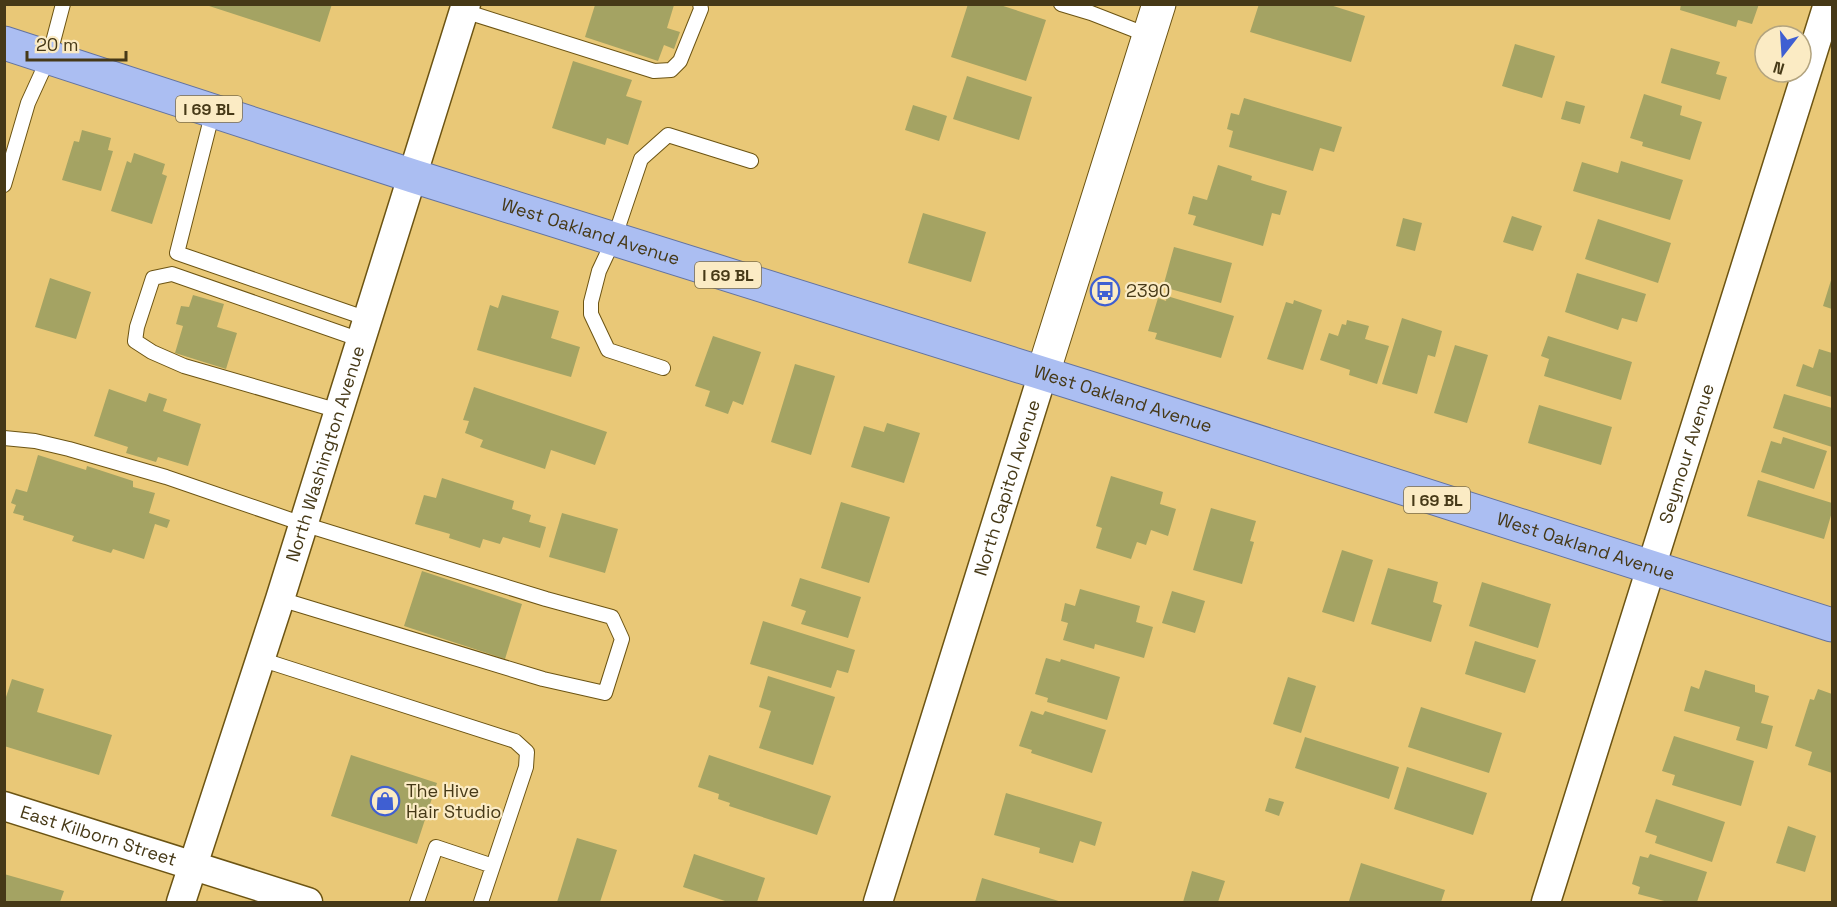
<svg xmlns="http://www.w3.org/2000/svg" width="1837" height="907" font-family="'Space Grotesk',sans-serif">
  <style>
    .building { fill: #a4a363 }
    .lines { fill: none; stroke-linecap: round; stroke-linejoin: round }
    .lane-casing { stroke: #6c5413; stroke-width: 16 }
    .street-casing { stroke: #6c5413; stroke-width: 31 }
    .secondary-casing { stroke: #6c5413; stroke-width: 35 }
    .primary-casing { stroke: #6373a0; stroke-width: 35 }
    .lane { stroke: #fff; stroke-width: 14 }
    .street { stroke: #fff; stroke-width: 28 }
    .secondary { stroke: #fff; stroke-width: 33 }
    .primary { stroke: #abbef2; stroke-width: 33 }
    .labels { text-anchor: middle; stroke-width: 4.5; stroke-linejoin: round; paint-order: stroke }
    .shield { fill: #fbebc4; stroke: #7c6e4b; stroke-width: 1.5 }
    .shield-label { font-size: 16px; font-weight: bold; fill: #463917 }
    .street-label { font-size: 18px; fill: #463917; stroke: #fbebc4 }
    .poi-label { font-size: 18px; fill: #463917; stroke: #fbebc4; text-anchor: start }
  </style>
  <rect width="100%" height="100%" fill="#e9c877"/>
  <!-- building -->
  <path class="building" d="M 203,4 L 332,4 L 320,42 Z
    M 968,4 L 997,4 L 1046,20 L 1026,81 L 951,57 Z
    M 1259,4 L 1327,4 L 1365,16 L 1351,62 L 1250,32 Z
    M 1681,4 L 1759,4 L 1752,24 L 1738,20 L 1736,27 L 1680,10 Z
    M 595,5 L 674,5 L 667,28 L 680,32 L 674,49 L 664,45 L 658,61 L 585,37 Z
    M 1515,44 L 1555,56 L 1542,98 L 1502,86 Z
    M 1671,48 L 1720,62 L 1716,74 L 1727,77 L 1720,100 L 1661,83 Z
    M 573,61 L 632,80 L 626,96 L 642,101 L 628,145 L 607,138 L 605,145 L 552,128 Z
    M 967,76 L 1032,97 L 1019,140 L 953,119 Z
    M 1644,94 L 1682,106 L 1680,115 L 1702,122 L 1690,160 L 1642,146 L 1643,142 L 1630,138 Z
    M 1244,98 L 1342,127 L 1334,152 L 1320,148 L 1313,171 L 1229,147 L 1233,131 L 1227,129 L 1231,113 L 1239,115 Z
    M 1566,101 L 1585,106 L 1580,124 L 1561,119 Z
    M 913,105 L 947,116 L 939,141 L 905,130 Z
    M 82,130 L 111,138 L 108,150 L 113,151 L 101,191 L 62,180 L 74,141 L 79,142 Z
    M 134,153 L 165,164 L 162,174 L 167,176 L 152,224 L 111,211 L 127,161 L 131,163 Z
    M 1621,161 L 1683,180 L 1670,220 L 1573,191 L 1582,162 L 1618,173 Z
    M 1218,165 L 1252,176 L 1251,180 L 1287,191 L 1280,215 L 1272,213 L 1263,246 L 1193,225 L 1196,216 L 1188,214 L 1193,196 L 1207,200 Z
    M 923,213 L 986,232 L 971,282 L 908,263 Z
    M 1512,216 L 1542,226 L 1533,251 L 1503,242 Z
    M 1403,218 L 1422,223 L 1415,251 L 1396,246 Z
    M 1598,219 L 1671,243 L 1658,283 L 1585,259 Z
    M 1174,247 L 1232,263 L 1221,303 L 1163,287 Z
    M 1577,273 L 1646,294 L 1637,322 L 1622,318 L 1618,330 L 1565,312 Z
    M 1832,277 L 1832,309 L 1823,306 Z
    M 50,278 L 91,292 L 76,339 L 35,327 Z
    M 193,295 L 224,304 L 217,327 L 237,333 L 226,369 L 175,353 L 183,326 L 176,324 L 181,306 L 189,307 Z
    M 502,295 L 559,311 L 551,338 L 580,347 L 571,377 L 477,350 L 490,305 L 498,308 Z
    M 1167,296 L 1234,316 L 1221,358 L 1155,339 L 1157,333 L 1148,331 L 1158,298 L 1166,301 Z
    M 1294,300 L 1322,310 L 1303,370 L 1267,359 L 1286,302 L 1293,304 Z
    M 1402,318 L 1442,331 L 1435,357 L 1428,355 L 1417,394 L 1382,384 Z
    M 1347,320 L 1369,326 L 1365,339 L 1389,346 L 1377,384 L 1349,375 L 1350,370 L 1320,360 L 1329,333 L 1338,336 L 1342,324 L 1346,325 Z
    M 713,336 L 761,352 L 743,405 L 733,401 L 728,414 L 705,406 L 710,391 L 695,386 Z
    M 1548,336 L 1632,362 L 1621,400 L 1544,376 L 1549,359 L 1541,356 Z
    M 1455,345 L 1488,355 L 1467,423 L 1434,413 Z
    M 1819,349 L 1832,353 L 1832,397 L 1796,386 L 1803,364 L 1813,368 Z
    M 795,364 L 835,376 L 811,455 L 771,442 Z
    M 474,387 L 607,432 L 595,465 L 551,450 L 545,469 L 480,447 L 483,440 L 465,433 L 469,421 L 463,420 Z
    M 109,389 L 146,402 L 149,393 L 167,399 L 163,411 L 201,424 L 188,466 L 158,457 L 156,462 L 126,453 L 128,447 L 94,436 Z
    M 1784,394 L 1832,408 L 1832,447 L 1773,428 Z
    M 1539,405 L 1612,427 L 1601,465 L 1528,443 Z
    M 887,423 L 920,433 L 904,483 L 851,467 L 864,426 L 884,432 Z
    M 1783,437 L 1827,451 L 1814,489 L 1761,472 L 1771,441 L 1781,444 Z
    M 38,455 L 86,470 L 87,466 L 133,481 L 133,487 L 155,493 L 149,513 L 170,520 L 167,528 L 155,524 L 144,559 L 113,549 L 111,553 L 72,541 L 74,536 L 23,520 L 24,516 L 13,513 L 16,505 L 11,503 L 16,489 L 27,492 Z
    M 1111,476 L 1163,492 L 1160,504 L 1176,509 L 1168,536 L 1151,530 L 1146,545 L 1137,542 L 1131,559 L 1096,548 L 1102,528 L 1096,526 Z
    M 442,478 L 514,501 L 512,509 L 531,515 L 529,522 L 546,527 L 540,548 L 503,537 L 500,544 L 483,539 L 480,548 L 449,538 L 450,534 L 415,524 L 424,495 L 436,498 Z
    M 1758,480 L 1832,503 L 1832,512 L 1824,539 L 1747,516 Z
    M 841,502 L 890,517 L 869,583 L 821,568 Z
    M 1211,508 L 1256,521 L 1250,541 L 1254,542 L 1242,584 L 1193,570 Z
    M 562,513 L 618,529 L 605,573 L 549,557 Z
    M 1342,550 L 1373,560 L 1354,622 L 1322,612 Z
    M 1388,568 L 1438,582 L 1433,602 L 1442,605 L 1431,642 L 1371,624 Z
    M 422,571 L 522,604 L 505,659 L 404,626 Z
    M 800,578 L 861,597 L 848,638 L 801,624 L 806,611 L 791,606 Z
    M 1482,582 L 1551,604 L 1538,648 L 1469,626 Z
    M 1080,589 L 1140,606 L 1136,622 L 1153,627 L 1144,658 L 1095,644 L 1094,649 L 1063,640 L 1068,623 L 1061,621 L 1065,603 L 1075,606 Z
    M 1172,591 L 1205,601 L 1195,633 L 1162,623 Z
    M 763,621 L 855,650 L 848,673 L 837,670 L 831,688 L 750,664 Z
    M 1475,641 L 1536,660 L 1525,693 L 1465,674 Z
    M 1046,658 L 1060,662 L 1061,659 L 1120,677 L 1107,720 L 1047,702 L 1048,698 L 1035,694 Z
    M 1705,670 L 1755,685 L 1755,692 L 1769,696 L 1761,723 L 1773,726 L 1767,749 L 1736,740 L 1740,727 L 1684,711 L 1691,686 L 1699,689 Z
    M 768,676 L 835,697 L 813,765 L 759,748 L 771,711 L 759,707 Z
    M 1288,677 L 1316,686 L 1301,733 L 1273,724 Z
    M 12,679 L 44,689 L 37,712 L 112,735 L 99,775 L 4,746 L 4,703 Z
    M 1818,689 L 1832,694 L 1832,773 L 1808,765 L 1812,752 L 1795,746 L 1810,699 L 1814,700 Z
    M 1421,707 L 1502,733 L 1489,773 L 1408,747 Z
    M 1031,711 L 1043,715 L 1045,711 L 1106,730 L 1092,773 L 1031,753 L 1032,750 L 1019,746 Z
    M 1674,736 L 1754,761 L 1741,806 L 1672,785 L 1675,775 L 1662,771 Z
    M 1305,737 L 1399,767 L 1389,799 L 1295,768 Z
    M 351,755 L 437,783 L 417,844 L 331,816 Z
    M 709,755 L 831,796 L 817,835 L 729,806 L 730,803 L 718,799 L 719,794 L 698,787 Z
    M 1407,767 L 1487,793 L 1473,835 L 1394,809 Z
    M 1006,793 L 1102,822 L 1095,846 L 1080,841 L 1073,863 L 1039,853 L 1040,848 L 994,835 Z
    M 1269,798 L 1284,802 L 1279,816 L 1265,811 Z
    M 1656,799 L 1725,822 L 1712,862 L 1655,843 L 1657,836 L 1645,832 Z
    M 1788,826 L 1816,836 L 1805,872 L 1776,863 Z
    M 577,838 L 617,850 L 600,902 L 557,902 Z
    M 694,854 L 765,878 L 757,902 L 728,902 L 683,887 Z
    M 1650,854 L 1707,872 L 1697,902 L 1668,902 L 1638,894 L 1640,887 L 1632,884 L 1640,856 L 1648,858 Z
    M 1361,863 L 1445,890 L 1441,902 L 1355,902 L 1349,901 Z
    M 1192,871 L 1225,881 L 1218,902 L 1183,902 Z
    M 4,874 L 64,891 L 60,902 L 4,902 Z
    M 982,878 L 1062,902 L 975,902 Z"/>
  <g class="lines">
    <!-- lane casing -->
    <g class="lane-casing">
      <path id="lane" d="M 1061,4 L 1091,13 L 1150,36
        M 464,11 L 654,71 L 671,70 L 680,61 L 701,9 L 700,4
        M 213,111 L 177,253 L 368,319
        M 4,185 L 28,103 L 49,57 L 63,4
        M 663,368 L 608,350 L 591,314 L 591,302 L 599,271 L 614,239 L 641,159 L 668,135 L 751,161
        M 339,411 L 184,366 L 152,352 L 135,341 L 137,327 L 153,278 L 172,274 L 361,340
        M 4,438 L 35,441 L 69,449 L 166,477 L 303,524 L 546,599 L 612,617 L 622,639 L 605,693 L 543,679 L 280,599
        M 260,659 L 515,741 L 527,752 L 526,767 L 481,902
        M 417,902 L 436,847 L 493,866"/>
    </g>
    <!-- street casing -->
    <g class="street-casing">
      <g id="street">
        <path id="s1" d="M 4,806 L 308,902"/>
        <path id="s2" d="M 181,902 L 280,599 L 466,4"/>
        <path id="s3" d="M 878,902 L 1043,373"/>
        <path id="s4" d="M 1546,902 L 1828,4"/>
      </g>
    </g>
    <!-- secondary casing -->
    <g class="secondary-casing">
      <path id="secondary" d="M 1043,373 L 1159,4"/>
    </g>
    <!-- primary casing -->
    <g class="primary-casing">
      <g id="primary">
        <path id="s5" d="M 4,43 L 413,176 L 1099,391 L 1832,625"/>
      </g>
    </g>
    <!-- lane -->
    <use href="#lane" class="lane"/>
    <!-- street -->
    <use href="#street" class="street"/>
    <!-- secondary -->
    <use href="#secondary" class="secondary"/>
    <!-- primary -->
    <use href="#primary" class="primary"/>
  </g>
  <!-- icons -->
  <defs>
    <g id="bus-ring" transform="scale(1.5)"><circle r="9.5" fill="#fbebc4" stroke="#3f5fd2" stroke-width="1.5"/><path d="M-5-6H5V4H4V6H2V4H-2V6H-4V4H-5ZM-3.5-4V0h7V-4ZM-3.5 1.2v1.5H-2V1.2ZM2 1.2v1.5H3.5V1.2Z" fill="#3f5fd2"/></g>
    <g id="shop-ring" transform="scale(1.5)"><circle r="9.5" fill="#fbebc4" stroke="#3f5fd2" stroke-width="1.5"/><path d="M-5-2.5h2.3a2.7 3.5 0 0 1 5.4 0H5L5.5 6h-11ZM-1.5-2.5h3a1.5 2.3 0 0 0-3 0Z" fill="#3f5fd2"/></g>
  </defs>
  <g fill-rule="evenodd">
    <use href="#bus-ring" x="1105" y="291"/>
    <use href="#shop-ring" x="385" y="801"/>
  </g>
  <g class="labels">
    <!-- shield labels -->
    <g class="shield">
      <rect x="176" y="96" width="66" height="26" rx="4.5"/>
      <rect x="695" y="262" width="66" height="26" rx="4.5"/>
      <rect x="1404" y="487" width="66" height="26" rx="4.5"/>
    </g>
    <g class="shield-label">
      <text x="209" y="115">I 69 BL</text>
      <text x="728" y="281">I 69 BL</text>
      <text x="1437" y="506">I 69 BL</text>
    </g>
    <!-- street labels -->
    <g class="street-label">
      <text dy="6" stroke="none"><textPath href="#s5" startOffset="616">West Oakland Avenue</textPath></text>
      <text dy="6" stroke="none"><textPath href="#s5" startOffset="1174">West Oakland Avenue</textPath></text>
      <text dy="6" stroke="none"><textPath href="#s2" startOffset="471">North Washington Avenue</textPath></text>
      <text dy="6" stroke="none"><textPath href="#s4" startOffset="470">Seymour Avenue</textPath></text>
      <text dy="6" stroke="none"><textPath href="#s3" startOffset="434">North Capitol Avenue</textPath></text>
      <text dy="6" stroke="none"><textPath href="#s5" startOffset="1660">West Oakland Avenue</textPath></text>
      <text dy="6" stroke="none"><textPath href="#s1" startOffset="99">East Kilborn Street</textPath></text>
    </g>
    <!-- poi labels -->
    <g class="poi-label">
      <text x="1126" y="297">2390</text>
      <text x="406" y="797">The Hive<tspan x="406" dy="21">Hair Studio</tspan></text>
    </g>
  </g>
  <!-- border -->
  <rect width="1837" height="907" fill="none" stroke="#463917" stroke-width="12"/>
  <!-- north arrow -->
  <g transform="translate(1783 54) rotate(197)"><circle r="28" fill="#fbebc4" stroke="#b3a47f" stroke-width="1.5"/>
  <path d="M0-4.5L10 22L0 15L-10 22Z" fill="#3f5fd2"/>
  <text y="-9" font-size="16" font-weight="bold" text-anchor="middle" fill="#463917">N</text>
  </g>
  <!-- scale -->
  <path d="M27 51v9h99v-9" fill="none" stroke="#463917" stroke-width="3"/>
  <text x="36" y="51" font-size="18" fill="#463917" stroke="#fbebc4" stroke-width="4.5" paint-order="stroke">20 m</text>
</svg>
